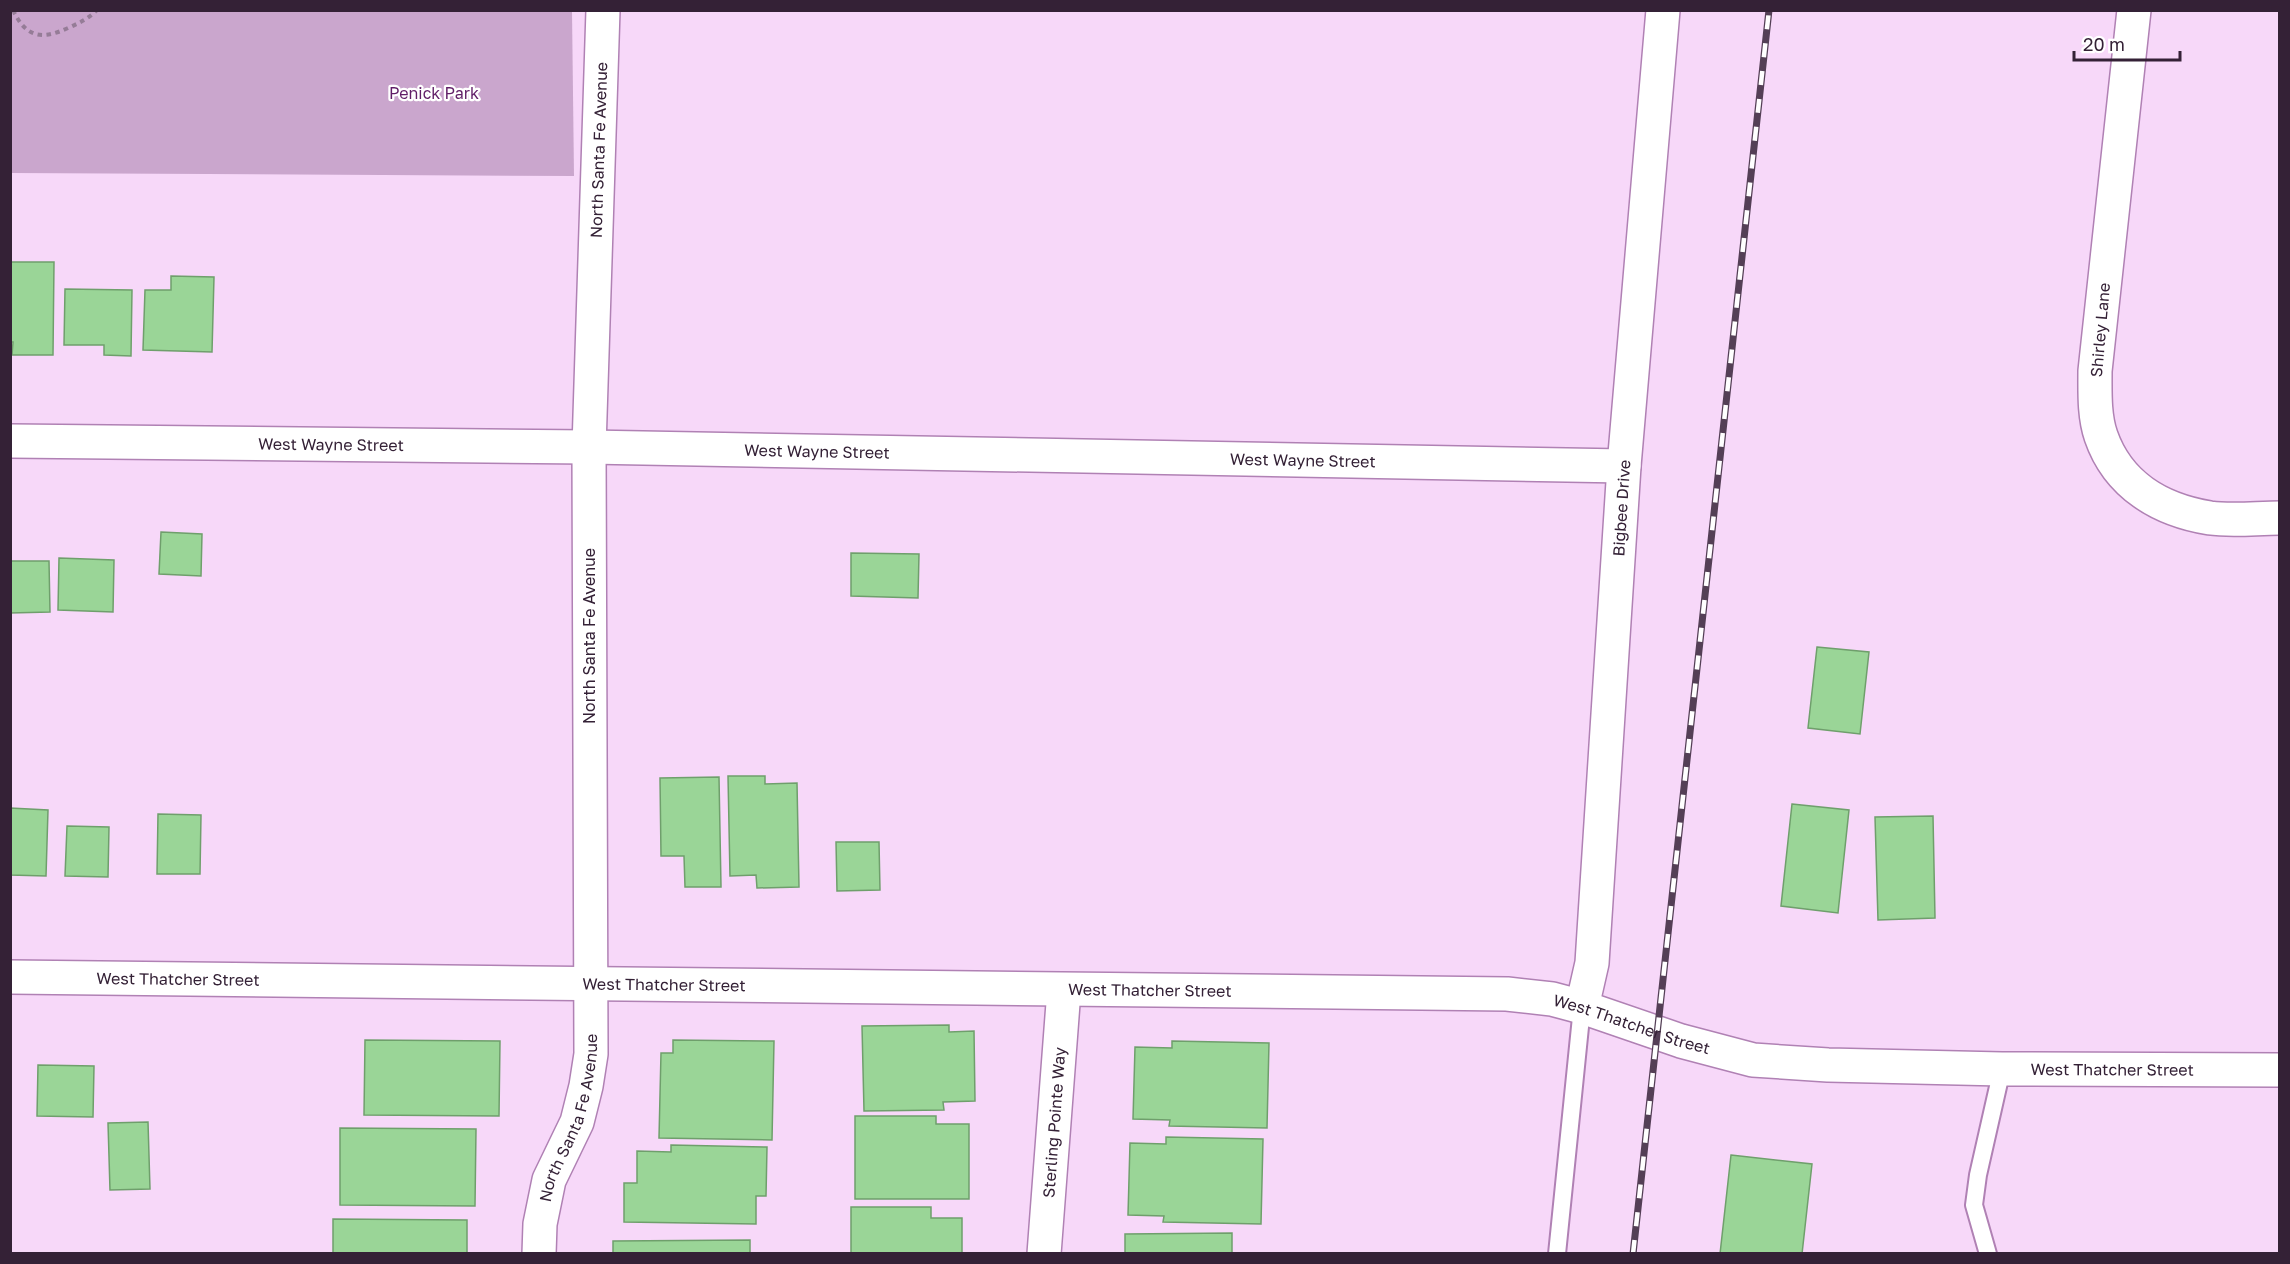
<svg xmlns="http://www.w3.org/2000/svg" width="2290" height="1264" font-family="'Golos Text',sans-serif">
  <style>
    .green { fill: #caa6cd }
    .building { fill: #9ad597; stroke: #6f9f6c; stroke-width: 1.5 }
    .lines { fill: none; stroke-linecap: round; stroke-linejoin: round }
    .lane-casing { stroke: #b081b4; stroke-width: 20 }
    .street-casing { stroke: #b081b4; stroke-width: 36 }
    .path { stroke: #957c97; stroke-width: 4; stroke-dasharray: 4.5 4.5; stroke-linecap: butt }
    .lane { stroke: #fff; stroke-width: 16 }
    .street { stroke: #fff; stroke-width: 33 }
    .rail-casing { stroke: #543f56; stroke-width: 7 }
    .rail { stroke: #fff; stroke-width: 4.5; stroke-dasharray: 14; stroke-linecap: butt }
    .labels { text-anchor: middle; stroke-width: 4.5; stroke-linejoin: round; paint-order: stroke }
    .park-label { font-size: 16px; fill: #601d67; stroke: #fff }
    .street-label { font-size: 16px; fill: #342136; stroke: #fff }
  </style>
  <rect width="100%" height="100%" fill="#f7d8f9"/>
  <!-- green -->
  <path class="green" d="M 11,10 L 572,11 L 574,176 L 11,173 Z"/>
  <!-- building -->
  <path class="building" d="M 10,262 L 54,262 L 53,355 L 12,355 L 13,342 L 10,342 Z
    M 171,276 L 214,277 L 212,352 L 143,350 L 145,290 L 171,290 Z
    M 65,289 L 132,290 L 131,356 L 104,355 L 104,345 L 64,345 Z
    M 161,532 L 202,534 L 201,576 L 159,574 Z
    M 851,553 L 919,554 L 918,598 L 851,596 Z
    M 59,558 L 114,560 L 113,612 L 58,610 Z
    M 10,561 L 49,561 L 50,612 L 10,613 Z
    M 1817,647 L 1869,652 L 1860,734 L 1808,728 Z
    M 728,776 L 765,776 L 765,784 L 797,783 L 799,887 L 757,888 L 756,875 L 730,876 Z
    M 719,777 L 721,887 L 685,887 L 684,856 L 661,856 L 660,778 Z
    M 1792,804 L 1849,810 L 1838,913 L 1781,906 Z
    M 10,808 L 48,810 L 46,876 L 10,875 Z
    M 158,814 L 201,815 L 200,874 L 157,874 Z
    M 1933,816 L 1935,918 L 1878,920 L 1875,817 Z
    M 67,826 L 109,827 L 108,877 L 65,876 Z
    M 836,842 L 879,842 L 880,890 L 837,891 Z
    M 949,1025 L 949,1032 L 974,1031 L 975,1101 L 943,1102 L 944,1110 L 864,1111 L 862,1026 Z
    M 365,1040 L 500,1041 L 499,1116 L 364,1115 Z
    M 673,1040 L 774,1041 L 772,1140 L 659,1138 L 661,1053 L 673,1053 Z
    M 1172,1041 L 1269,1043 L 1267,1128 L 1169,1126 L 1170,1120 L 1133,1119 L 1135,1047 L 1172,1048 Z
    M 38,1065 L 94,1066 L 93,1117 L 37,1116 Z
    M 855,1116 L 936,1116 L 936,1124 L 969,1124 L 969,1199 L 855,1199 Z
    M 148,1122 L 150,1189 L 110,1190 L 108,1123 Z
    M 340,1128 L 476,1129 L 475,1206 L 340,1205 Z
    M 1166,1137 L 1263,1139 L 1261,1224 L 1163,1222 L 1164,1216 L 1128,1215 L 1130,1143 L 1166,1144 Z
    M 671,1145 L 767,1147 L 766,1196 L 756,1196 L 756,1224 L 624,1222 L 624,1183 L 637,1183 L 637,1151 L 671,1152 Z
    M 1731,1155 L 1812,1164 L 1802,1254 L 1720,1254 Z
    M 851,1207 L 931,1207 L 931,1218 L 962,1218 L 962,1254 L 851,1254 Z
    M 333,1219 L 467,1220 L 467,1254 L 333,1254 Z
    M 1232,1233 L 1232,1254 L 1125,1254 L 1125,1234 Z
    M 750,1240 L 750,1254 L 613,1254 L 613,1241 Z"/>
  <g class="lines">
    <!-- lane casing -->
    <g class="lane-casing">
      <path id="lane" d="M 1557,1254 L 1582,1007
        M 1988,1254 L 1974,1205 L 1978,1175 L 2002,1069"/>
    </g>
    <!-- street casing -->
    <g class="street-casing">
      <g id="street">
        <path d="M 2134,10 L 2095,371 C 2095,392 2094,416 2101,436 C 2118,485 2160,510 2210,518 C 2232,521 2257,518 2280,518"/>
        <path id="s1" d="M 10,441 L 589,447 L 1624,466"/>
        <path id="s2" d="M 10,977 L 1507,994 L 1552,999 L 1582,1007 L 1681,1041 L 1753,1060 L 1828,1065 L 2002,1069 L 2280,1070"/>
        <path id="s3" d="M 1582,1007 L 1592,963 L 1624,466 L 1663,10"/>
        <path id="s4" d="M 539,1254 L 540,1224 L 549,1180 L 577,1122 L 586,1086 L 591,1054 L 589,447 L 603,10"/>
        <path id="s5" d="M 1044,1254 L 1064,990"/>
      </g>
    </g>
    <!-- path -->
    <path class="path" d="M 13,10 C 26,38 42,40 68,28 C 79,23 88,19 97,10"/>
    <!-- lane -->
    <use href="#lane" class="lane"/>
    <!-- street -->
    <use href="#street" class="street"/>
    <!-- rail casing -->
    <g class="rail-casing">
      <path id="rail" d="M 1633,1254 L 1769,10"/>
    </g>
    <!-- rail -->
    <use href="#rail" class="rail"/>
  </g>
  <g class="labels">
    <!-- park labels -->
    <g class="park-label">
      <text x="434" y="99">Penick Park</text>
    </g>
    <!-- street labels -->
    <g class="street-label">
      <text dy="6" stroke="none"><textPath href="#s4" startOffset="1113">North Santa Fe Avenue</textPath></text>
      <text transform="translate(2100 330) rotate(-85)" y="6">Shirley Lane</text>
      <text dy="6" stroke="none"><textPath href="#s1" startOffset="321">West Wayne Street</textPath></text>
      <text dy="6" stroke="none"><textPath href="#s1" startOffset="807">West Wayne Street</textPath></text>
      <text dy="6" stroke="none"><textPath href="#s1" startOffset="1293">West Wayne Street</textPath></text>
      <text dy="6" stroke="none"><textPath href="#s3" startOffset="501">Bigbee Drive</textPath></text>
      <text transform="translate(589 636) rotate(-90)" y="6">North Santa Fe Avenue</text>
      <text dy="6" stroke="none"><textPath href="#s2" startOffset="168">West Thatcher Street</textPath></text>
      <text dy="6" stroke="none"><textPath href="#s2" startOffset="654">West Thatcher Street</textPath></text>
      <text dy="6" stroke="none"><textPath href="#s2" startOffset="1140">West Thatcher Street</textPath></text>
      <text dy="6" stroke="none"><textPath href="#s2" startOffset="1626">West Thatcher Street</textPath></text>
      <text dy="6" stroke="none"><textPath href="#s2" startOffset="2112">West Thatcher Street</textPath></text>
      <text dy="6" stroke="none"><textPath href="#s4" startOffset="141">North Santa Fe Avenue</textPath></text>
      <text dy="6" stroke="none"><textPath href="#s5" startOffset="132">Sterling Pointe Way</textPath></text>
    </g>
  </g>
  <!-- border -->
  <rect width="2290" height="1264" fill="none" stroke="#342136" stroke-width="24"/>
  <!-- scale -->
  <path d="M2074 51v9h106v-9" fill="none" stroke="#342136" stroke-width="3"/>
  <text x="2083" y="51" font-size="18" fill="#342136" stroke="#ffffff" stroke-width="4.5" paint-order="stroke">20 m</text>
</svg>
